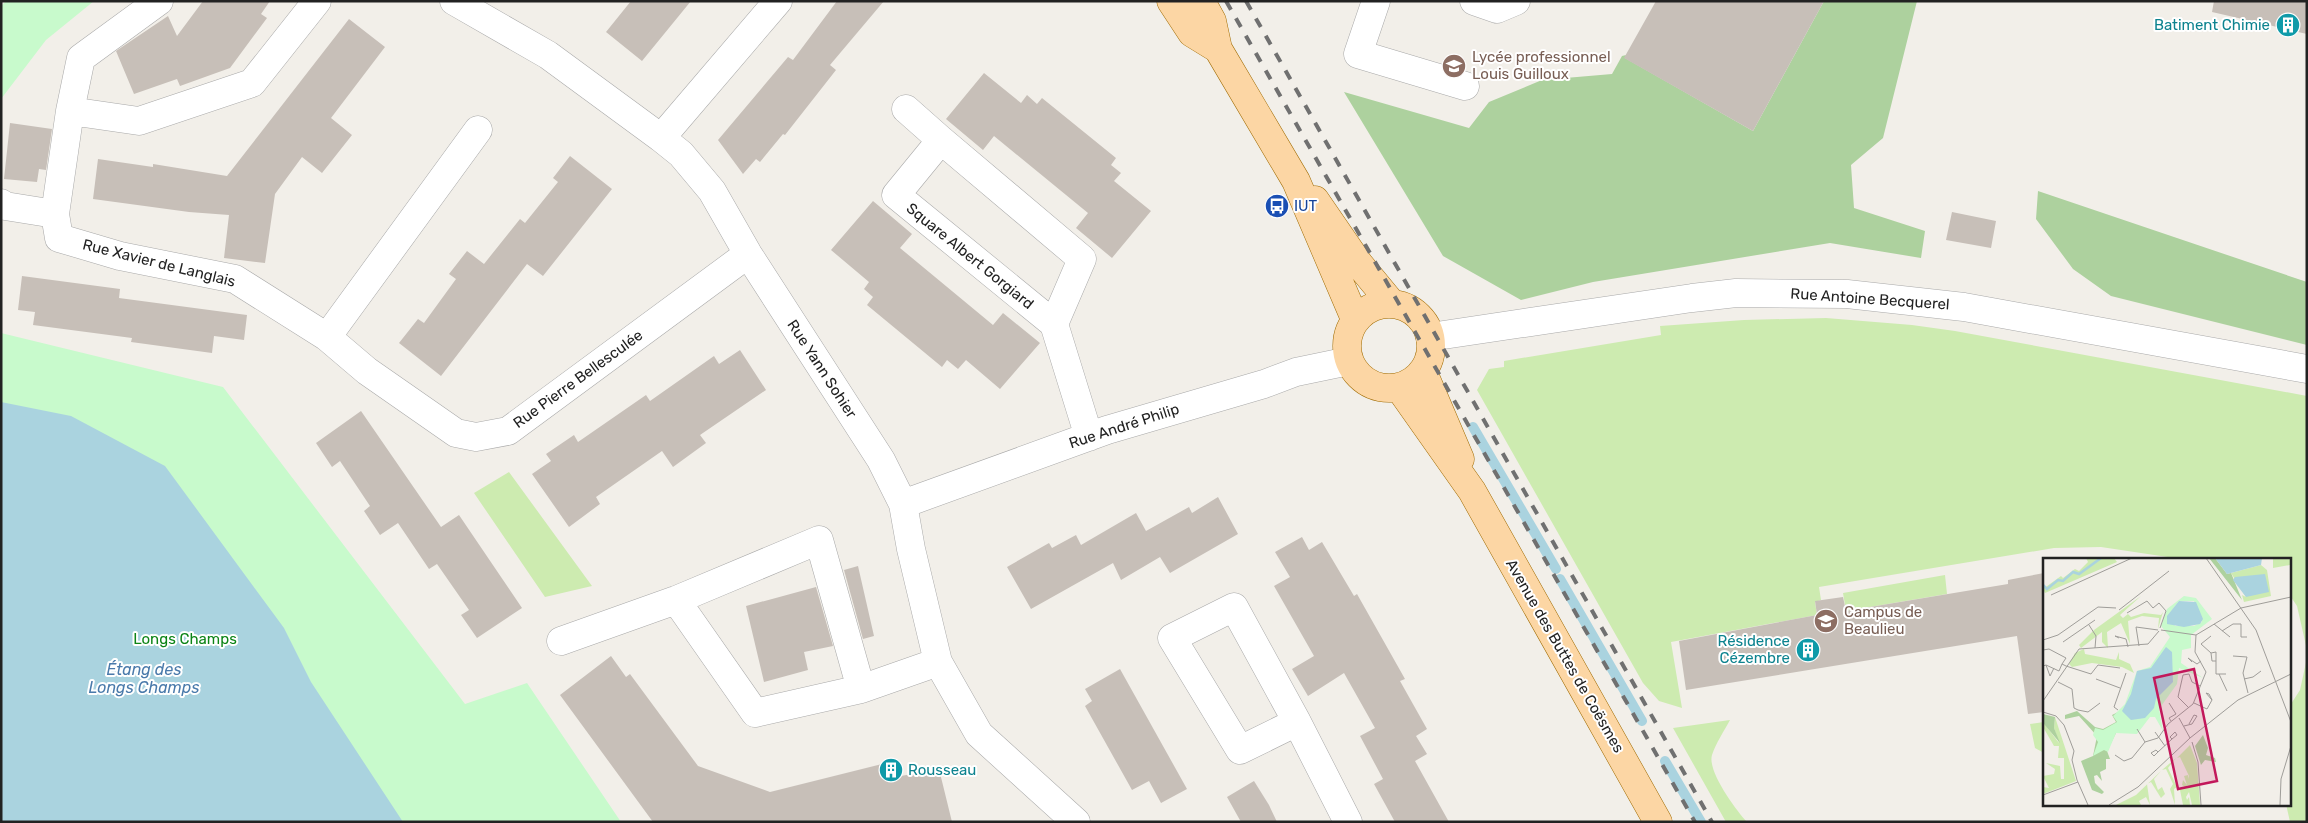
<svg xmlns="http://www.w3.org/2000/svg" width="2308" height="823" font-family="Rubik,sans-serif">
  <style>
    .grass { fill: #cdebb0 }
    .forest { fill: #add19e }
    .park { fill: #c8facc }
    .water { fill: #aad3df }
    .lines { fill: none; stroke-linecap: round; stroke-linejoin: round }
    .stream { stroke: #aad3df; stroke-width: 10 }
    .building { fill: #c7bfb8 }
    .minor-casing { stroke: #a9a9a9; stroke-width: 29 }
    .major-casing { stroke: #a06b00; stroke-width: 29 }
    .minor { stroke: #fff; stroke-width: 28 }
    .major { stroke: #fcd6a4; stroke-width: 28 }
    .rail { stroke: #707070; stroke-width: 4; stroke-dasharray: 10 10; stroke-linecap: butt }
    .labels { text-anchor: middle; stroke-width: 4; stroke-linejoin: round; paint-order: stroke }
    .culture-label { font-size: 15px; fill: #0d838f; stroke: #fff; text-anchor: end }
    .education-label { font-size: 15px; fill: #785e54; stroke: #fff; text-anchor: start }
    .transit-label { font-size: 15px; fill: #164399; stroke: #fff; text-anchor: start }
    .street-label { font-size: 15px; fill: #222; stroke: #fff }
    .park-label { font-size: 15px; fill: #0c8416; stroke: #fff }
    .water-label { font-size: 16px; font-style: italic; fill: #4a7aab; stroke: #fff }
    .inset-river { fill: none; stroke: #aad3df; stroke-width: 2.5 }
    .inset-road { fill: none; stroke: #9f9d99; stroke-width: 1 }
    .view { fill: #c2185b; fill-opacity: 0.15; stroke: #c2185b; stroke-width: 2.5 }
    .inset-edge { fill: none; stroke: #222; stroke-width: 2.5 }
  </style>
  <rect width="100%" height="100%" fill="#f2efe9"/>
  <!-- grass -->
  <path class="grass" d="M 1826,318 L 1912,325 L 1955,331 L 2307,396 L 2307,650 L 2297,606 L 2289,594 L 2289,559 L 2181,559 L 2101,547 L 2054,548 L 1819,587 L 1821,600 L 1815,602 L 1817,615 L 1671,642 L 1682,708 L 1659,701 L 1643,683 L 1477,390 L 1489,369 L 1504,367 L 1504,361 L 1661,335 L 1660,326 L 1744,320 Z
    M 509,472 L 592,586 L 545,597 L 474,493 Z
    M 1945,575 L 1947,594 L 1846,611 L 1843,593 Z
    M 2307,658 L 2307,822 L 2290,822 L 2286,804 L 2289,804 L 2289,707 L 2300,690 Z
    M 1730,720 C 1724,731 1716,743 1712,755 C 1707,771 1736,810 1747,822 L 1726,822 L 1673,728 Z
    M 2044,722 L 2044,753 L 2035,748 L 2030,724 Z"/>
  <!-- forest -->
  <path class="forest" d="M 1824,1 L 1917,1 L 1883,138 L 1851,165 L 1854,208 L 1925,231 L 1921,258 L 1830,243 L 1593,282 L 1521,300 L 1443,256 L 1344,92 L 1469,128 L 1489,102 L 1542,80 L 1612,74 L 1622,56 L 1626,55 L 1625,58 L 1753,131 Z
    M 2038,191 L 2307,282 L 2307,345 L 2111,296 L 2073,269 L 2036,219 Z"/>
  <!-- park -->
  <path class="park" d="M 6,1 L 94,1 L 46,40 L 1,99 L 1,6 Z
    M 1,333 L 223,387 L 465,704 L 527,683 L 621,822 L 1,822 Z"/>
  <!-- water -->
  <path class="water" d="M 1,402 L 71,416 L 165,466 L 284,628 L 311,682 L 403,822 L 1,822 Z"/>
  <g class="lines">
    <!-- stream -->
    <path class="stream" d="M 1473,427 L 1556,569
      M 1560,579 L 1642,721
      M 1665,761 L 1701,822"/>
  </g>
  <!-- building -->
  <path class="building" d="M 203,1 L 270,1 L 261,14 L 267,18 L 230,68 L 180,86 L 177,79 L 134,94 L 116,51 L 168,16 L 177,36 Z
    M 631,1 L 691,1 L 642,61 L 606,32 Z
    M 837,1 L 884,1 L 830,65 L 836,70 L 785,135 L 783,134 L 760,162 L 756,159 L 743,174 L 718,140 L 788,57 L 793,60 Z
    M 1656,1 L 1824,1 L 1753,131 L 1624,58 Z
    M 2214,1 L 2307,1 L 2307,34 L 2212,12 Z
    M 349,19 L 385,47 L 331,118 L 352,135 L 322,173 L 302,157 L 275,194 L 265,263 L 224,258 L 229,215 L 189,212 L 93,199 L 98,159 L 153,167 L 153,164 L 227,176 Z
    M 984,73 L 1021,103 L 1027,95 L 1037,104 L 1042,98 L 1116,158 L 1111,165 L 1121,173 L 1114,181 L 1151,211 L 1112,258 L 1076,228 L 1088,213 L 994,136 L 983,150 L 946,119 Z
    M 10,123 L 52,129 L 46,170 L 39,169 L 37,182 L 4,179 Z
    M 570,156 L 612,189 L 543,276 L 527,264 L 441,376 L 399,343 L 418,319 L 424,323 L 456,279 L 449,274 L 467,251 L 484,264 L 520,219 L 525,223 L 558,182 L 553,178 Z
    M 873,201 L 912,234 L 900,248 L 993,325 L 1003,313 L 1040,343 L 1000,389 L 966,360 L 958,369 L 947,360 L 942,367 L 867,305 L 873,297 L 864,289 L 869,282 L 831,250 Z
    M 1952,212 L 1996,221 L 1991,248 L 1946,240 Z
    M 22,276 L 120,289 L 119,298 L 247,315 L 244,340 L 214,336 L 212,353 L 131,342 L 132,338 L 33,325 L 35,312 L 18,310 Z
    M 740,350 L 766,390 L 700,435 L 706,443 L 673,467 L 662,451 L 596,497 L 600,504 L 569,527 L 532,474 L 551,461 L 546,454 L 574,435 L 578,442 L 646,395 L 650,401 L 714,356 L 719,364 Z
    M 361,411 L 441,527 L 459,515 L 522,608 L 477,638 L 461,615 L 469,610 L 437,564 L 429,569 L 398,523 L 380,535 L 364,511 L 370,506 L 340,461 L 332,467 L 316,443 Z
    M 1218,497 L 1238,534 L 1170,573 L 1160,557 L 1121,580 L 1113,563 L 1031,609 L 1007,567 L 1049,543 L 1052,548 L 1076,535 L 1081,545 L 1136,513 L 1146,531 L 1189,507 L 1192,513 Z
    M 1302,537 L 1309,550 L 1322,542 L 1354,596 L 1357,594 L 1405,679 L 1400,681 L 1427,729 L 1416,736 L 1427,754 L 1415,761 L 1449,822 L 1395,822 L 1374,784 L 1383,779 L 1360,736 L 1375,728 L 1344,673 L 1308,696 L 1292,669 L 1314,656 L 1274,586 L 1290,577 L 1275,552 Z
    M 858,566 L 874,636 L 863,639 L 844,570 Z
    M 2044,573 L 2044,712 L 2028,714 L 2017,636 L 1686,690 L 1679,641 L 1817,615 L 1815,601 L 1843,597 L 1846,611 L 2008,584 L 2008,580 Z
    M 816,587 L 833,646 L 804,652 L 808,670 L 764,682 L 746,606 Z
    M 611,656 L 626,677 L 630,674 L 698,766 L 770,792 L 898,760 L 901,776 L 939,769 L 952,822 L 653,822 L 560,695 Z
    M 1120,669 L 1187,789 L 1161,803 L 1149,781 L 1132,790 L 1085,706 L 1092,701 L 1085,689 Z
    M 1254,781 L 1269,805 L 1277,822 L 1241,822 L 1227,797 Z"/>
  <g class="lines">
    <!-- minor casing -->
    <g class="minor-casing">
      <path id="minor" d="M 317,1 L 252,83 L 139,121 L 70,111 L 55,214 L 59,238 L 120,256 L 235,279 L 327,337 L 367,371 L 456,433 L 476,437 L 508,431 L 748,254
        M 454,1 L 548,55 L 661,138 L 681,154 L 712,191 L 748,254 L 881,460 L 903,504 L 911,549 L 938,662 L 979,734 L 1076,822
        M 1376,1 L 1358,54 L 1465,86
        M 1474,1 L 1497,9 L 1516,1
        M 906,109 L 941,140
        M 70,111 L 81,58 L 159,1
        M 661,138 L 778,1
        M 1,203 L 5,206 L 55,214
        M 1054,324 L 896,195 L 941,140 L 1082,259 L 1054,324 L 1089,437
        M 327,337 L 478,130
        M 1430,337 L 1692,298 L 1736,293 L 1847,294 L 1964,307 L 2307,369
        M 903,504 L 1107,430 L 1264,384 L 1296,372 L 1349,361
        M 676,600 L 755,713 L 861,689
        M 1234,607 L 1297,722 L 1240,750 L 1172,638 Z
        M 561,641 L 676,600 L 819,540 L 861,689 L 938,662
        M 1297,722 L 1348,822"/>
    </g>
    <!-- major casing -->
    <g class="major-casing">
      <path id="major" d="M 1171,1 L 1192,33 L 1218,49
        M 1201,1 L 1212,21 L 1218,49 L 1296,181 L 1355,319
        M 1315,200 L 1359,264 L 1392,304
        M1347 346a42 42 0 1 1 84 0a42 42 0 1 1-84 0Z
        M 1423,372 L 1460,459
        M 1400,389 L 1472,491 L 1658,822"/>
    </g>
    <!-- minor -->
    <use href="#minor" class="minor"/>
    <!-- major -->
    <use href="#major" class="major"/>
    <!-- rail -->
    <path class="rail" d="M 1226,1 L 1695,822
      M 1246,1 L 1712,822"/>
  </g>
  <!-- icons -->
  <defs>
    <g id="building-disc" transform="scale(1.25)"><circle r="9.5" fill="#0f9aa8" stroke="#fff"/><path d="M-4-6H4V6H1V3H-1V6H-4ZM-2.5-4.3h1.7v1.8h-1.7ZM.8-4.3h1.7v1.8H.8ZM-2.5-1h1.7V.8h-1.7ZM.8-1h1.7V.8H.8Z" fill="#fff"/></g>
    <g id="school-disc" transform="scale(1.25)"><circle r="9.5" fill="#8d6e63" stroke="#fff"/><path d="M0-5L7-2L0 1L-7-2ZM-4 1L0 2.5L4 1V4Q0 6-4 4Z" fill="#fff"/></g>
    <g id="bus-disc" transform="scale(1.25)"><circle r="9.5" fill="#1a4fb4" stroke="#fff"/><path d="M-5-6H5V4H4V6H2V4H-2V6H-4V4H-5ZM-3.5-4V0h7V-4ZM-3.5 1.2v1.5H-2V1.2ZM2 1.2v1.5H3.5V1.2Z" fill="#fff"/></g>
    <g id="university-disc" transform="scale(1.25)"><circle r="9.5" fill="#8d6e63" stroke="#fff"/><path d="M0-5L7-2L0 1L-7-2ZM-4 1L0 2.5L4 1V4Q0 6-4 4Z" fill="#fff"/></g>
  </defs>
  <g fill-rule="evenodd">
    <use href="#building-disc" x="2288" y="25"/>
    <use href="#school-disc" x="1454" y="66"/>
    <use href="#bus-disc" x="1277" y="206"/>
    <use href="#university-disc" x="1826" y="621"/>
    <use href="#building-disc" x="1808" y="650"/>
    <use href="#building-disc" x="891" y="770"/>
  </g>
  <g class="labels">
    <!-- culture labels -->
    <g class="culture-label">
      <text x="2270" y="30">Batiment Chimie</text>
      <text x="1790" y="646">Résidence<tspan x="1790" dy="17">Cézembre</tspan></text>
      <text x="908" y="775" text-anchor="start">Rousseau</text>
    </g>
    <!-- education labels -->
    <g class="education-label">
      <text x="1472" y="62">Lycée professionnel<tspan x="1472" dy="17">Louis Guilloux</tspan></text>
      <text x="1844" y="617">Campus de<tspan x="1844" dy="17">Beaulieu</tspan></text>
    </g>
    <!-- transit labels -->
    <g class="transit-label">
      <text x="1294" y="211">IUT</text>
    </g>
    <!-- street labels -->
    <g class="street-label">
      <text transform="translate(970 256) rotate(39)" y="5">Square Albert Gorgiard</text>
      <text transform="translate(159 263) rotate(14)" y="5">Rue Xavier de Langlais</text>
      <text transform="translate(1870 299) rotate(4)" y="5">Rue Antoine Becquerel</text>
      <text transform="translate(822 369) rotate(57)" y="5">Rue Yann Sohier</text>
      <text transform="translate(578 379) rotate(-36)" y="5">Rue Pierre Bellesculée</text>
      <text transform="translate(1124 426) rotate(-18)" y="5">Rue André Philip</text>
      <text transform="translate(1565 656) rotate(60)" y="5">Avenue des Buttes de Coësmes</text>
    </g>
    <!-- park labels -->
    <g class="park-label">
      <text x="185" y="644">Longs Champs</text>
    </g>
    <!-- water labels -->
    <g class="water-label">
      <text x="144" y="675">Étang des<tspan x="144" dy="18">Longs Champs</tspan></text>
    </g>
  </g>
  <!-- overview -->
  <g transform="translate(2043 558)">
    <rect width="248" height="248" fill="#f2efe9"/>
    <path d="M 43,0 L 71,0 L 74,4 L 2,35 L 0,31 L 18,18 L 20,20 L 32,11 L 36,13 L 45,4 ZM 230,0 L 247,0 L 247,7 L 230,10 ZM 218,7 L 224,12 L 228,38 L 201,44 L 199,37 L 203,39 L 188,15 ZM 98,38 L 77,57 L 80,60 L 85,56 L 88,59 L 101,55 L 118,57 L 120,54 L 115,71 L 116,60 L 99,58 L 85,63 L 87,86 L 78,65 L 64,74 L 65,90 L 59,84 L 59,74 L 38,90 L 36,87 L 51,72 ZM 41,91 L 42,96 L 73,102 L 76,94 L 76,101 L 87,106 L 91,115 L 79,109 L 49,105 L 29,109 L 26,106 L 32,95 ZM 12,159 L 33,223 L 0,236 L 0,229 L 6,230 L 0,218 L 11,216 L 12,211 L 3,205 L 17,208 L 18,221 L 21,221 L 21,200 L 15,200 L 16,188 L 11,188 L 0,169 L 0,164 L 16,185 L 11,170 ZM 147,187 L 154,205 L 157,247 L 149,247 L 146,234 L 143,239 L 144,242 L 146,239 L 147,247 L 140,247 L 137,232 L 134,233 L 135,230 L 143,230 L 146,226 L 144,228 L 142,229 L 139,227 L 140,222 L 144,227 L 141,218 L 145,217 L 146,221 L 146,218 L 137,199 L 134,200 ZM 133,200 L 125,210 L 134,229 L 131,231 L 132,247 L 127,231 L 130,226 L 123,211 L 119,212 ZM 118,213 L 111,221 L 115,232 L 119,229 L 122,236 L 118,240 L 108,224 L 104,226 L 107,247 L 103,239 L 96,243 L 98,247 L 73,247 L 93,237 Z" fill="#cdebb0"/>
    <path d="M 166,0 L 172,0 L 184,16 L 188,15 L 199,42 ZM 34,153 L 52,169 L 60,171 L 73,164 L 69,157 L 75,154 L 94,175 L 74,173 L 64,193 L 67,201 L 63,201 L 63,211 L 57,214 L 59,223 L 54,217 L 51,218 L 52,225 L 61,234 L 59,236 L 49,232 L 38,203 L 50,198 L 54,178 L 36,158 L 22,161 L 22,157 ZM 0,156 L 12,159 L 11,170 L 17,185 L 1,166 ZM 160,177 L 165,190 L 163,197 L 172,200 L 173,204 L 162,202 L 158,207 L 152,188 Z" fill="#add19e"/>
    <path d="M 141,38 L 153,40 L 169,61 L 148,77 L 148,90 L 139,92 L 138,105 L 160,120 L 136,110 L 134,126 L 116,151 L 120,173 L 112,159 L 107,159 L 94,176 L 73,175 L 65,194 L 61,192 L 50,198 L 55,184 L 50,177 L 52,170 L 60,172 L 74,164 L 70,158 L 82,146 L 94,113 L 107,109 L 127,79 L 118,68 L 124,51 ZM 136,43 L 151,43 L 159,64 L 151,68 L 132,68 L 126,56 Z" fill="#c8facc" fill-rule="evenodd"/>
    <path d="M 172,0 L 219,0 L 218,7 L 184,16 ZM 222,16 L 226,34 L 203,39 L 190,22 L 192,19 ZM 136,43 L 153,44 L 160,61 L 157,66 L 141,69 L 124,66 L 124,58 ZM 123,89 L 129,94 L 130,124 L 113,141 L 111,150 L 102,160 L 88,162 L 79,153 L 88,136 L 94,113 L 108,110 Z" fill="#aad3df"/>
    <path class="inset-river" d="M 0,27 L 4,31 L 15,22 L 20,23 L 30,14 L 36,16 L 58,0"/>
    <path class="inset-road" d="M 163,0 L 213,72 L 248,164M 8,37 L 89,0M 76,52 L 126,13M 84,55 L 104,43 L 110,50 L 116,45 L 123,53 L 117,70M 171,66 L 187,79M 46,67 L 53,78 L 52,90M 118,72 L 153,77M 179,73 L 190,66 L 198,66 L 198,79 L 204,79M 153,77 L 198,50 L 248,39M 168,78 L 158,86 L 168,95M 76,80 L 72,78 L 83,81 L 85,89M 0,82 L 15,77 L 55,49 L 73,50M 20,84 L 52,62M 96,88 L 93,69 L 115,72M 0,92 L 6,91 L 23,100 L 19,106 L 23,108 L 48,116 L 55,107 L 77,110M 190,98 L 204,99 L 200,115 L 205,135M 173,103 L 169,103 L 168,95 L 173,94 L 173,116 L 183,116M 149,104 L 145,100 L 154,106 L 158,103M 3,107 L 16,113 L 19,106M 0,108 L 3,107 L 7,118 L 11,110M 176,116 L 184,133M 53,121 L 77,130M 201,121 L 210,119 L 218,113M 15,124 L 29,131 L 31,150 L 35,152 L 45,154 L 57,145M 0,143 L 36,91 L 105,86 L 116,73M 126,145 L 133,156 L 126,160 L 128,163M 151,145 L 164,151 L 169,142 L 163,135 L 166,136 L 169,142M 146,150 L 135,139 L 140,117 L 146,116 L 149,124 L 157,128M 75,152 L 71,149 L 83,115M 0,154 L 13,158 L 21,167 L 31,193 L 29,202 L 34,222 L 45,247M 136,160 L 147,180M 141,168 L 149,166 L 154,158 L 151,157 L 146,166M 94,171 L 102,184M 112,174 L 122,188M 132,174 L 134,177 L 129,181 L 127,179 ZM 149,184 L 155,204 L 158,247M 113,192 L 115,194 L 111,198 L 108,195 ZM 115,194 L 129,181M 72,197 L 81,203 L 89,200 L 102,184 L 115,180 L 125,166 L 150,146 L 163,114 L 152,94 L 153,77M 0,237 L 35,224M 66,247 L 95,229 L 147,180 L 195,142 L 248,116M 237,247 L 238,221 L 248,188"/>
    <path class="view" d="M 151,111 L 174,223 L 135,231 L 111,120 Z"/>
    <rect width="248" height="248" class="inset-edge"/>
  </g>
  <!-- border -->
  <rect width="2308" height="823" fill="none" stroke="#222222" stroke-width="5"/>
</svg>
